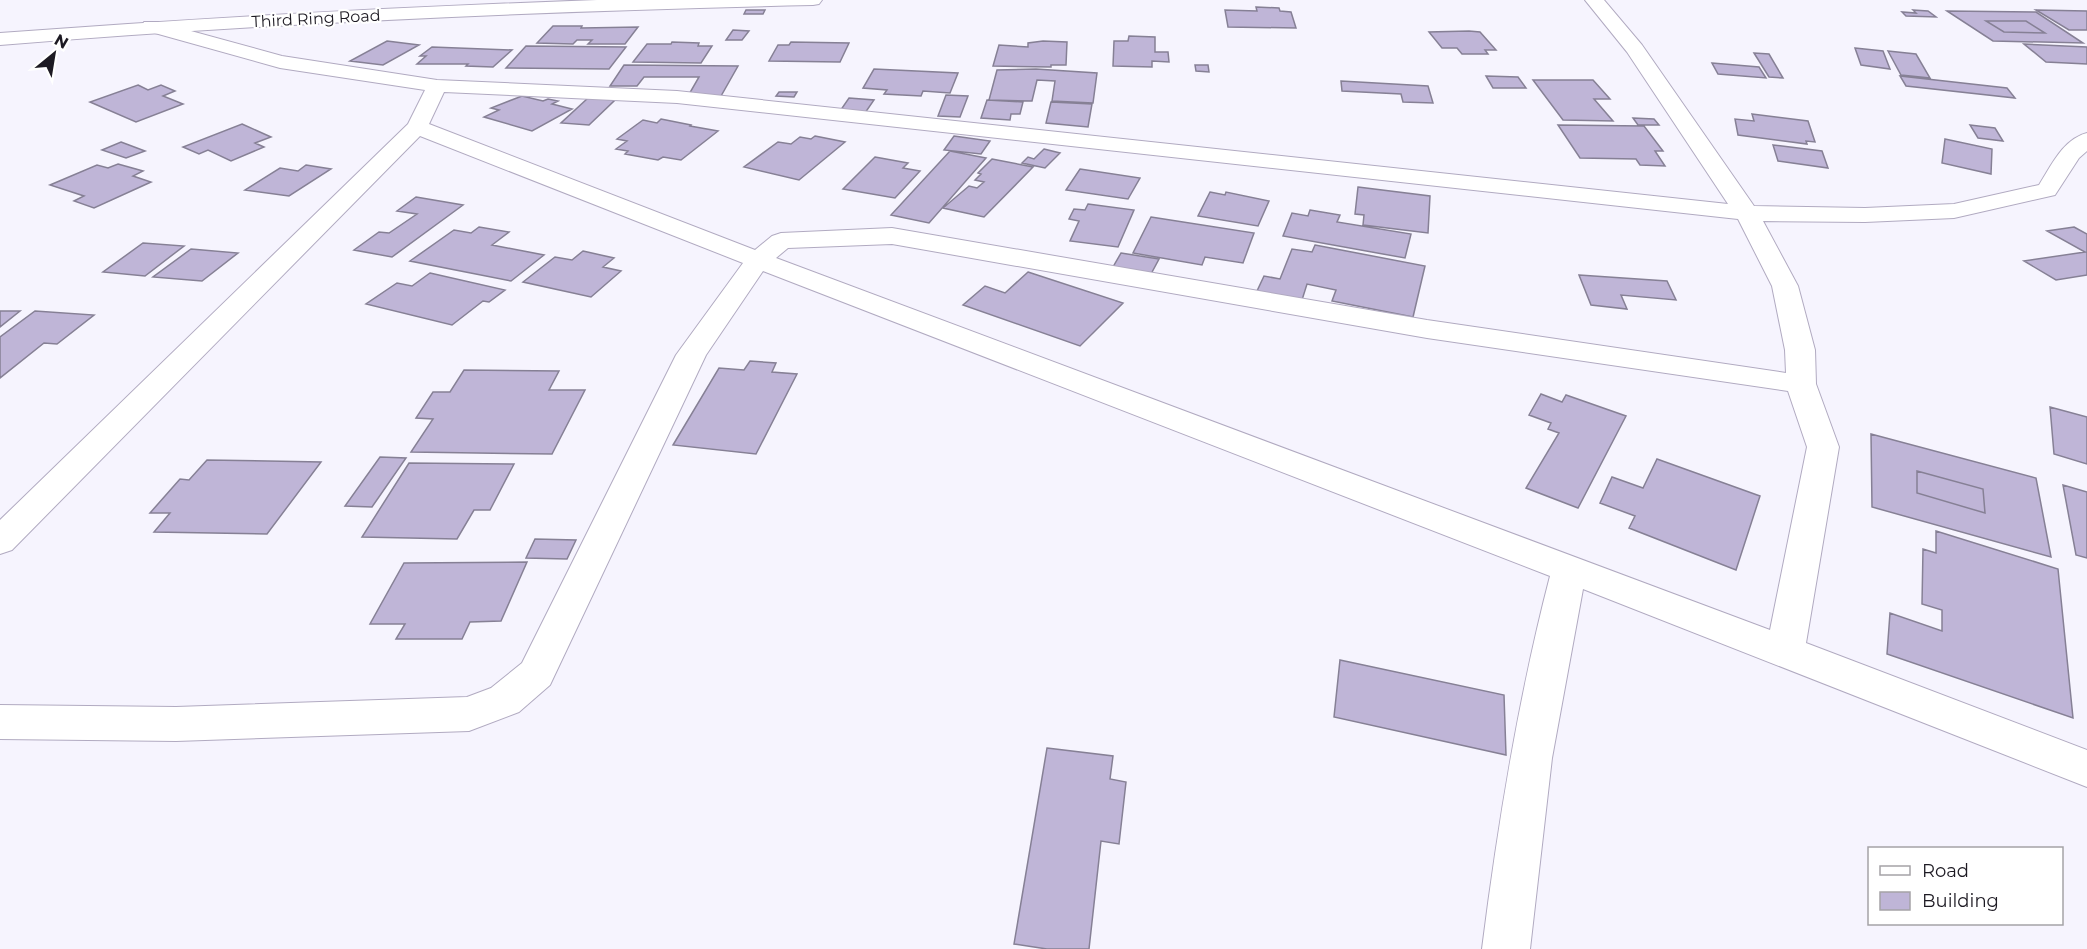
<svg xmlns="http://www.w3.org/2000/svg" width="2087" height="949" font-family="Montserrat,sans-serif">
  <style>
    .building { fill: #bfb5d7; stroke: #868095; stroke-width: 1.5; fill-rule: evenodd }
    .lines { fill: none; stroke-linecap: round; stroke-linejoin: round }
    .street-casing { stroke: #b1aac1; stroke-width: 2 }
    .secondary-casing { stroke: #b1aac1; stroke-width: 2 }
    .street { fill: #fff; fill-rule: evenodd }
    .secondary { fill: #fff; fill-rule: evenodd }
    .labels { text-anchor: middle; stroke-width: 4.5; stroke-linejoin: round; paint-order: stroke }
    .far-street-label { font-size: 16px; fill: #1d1a23; stroke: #fff }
  </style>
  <rect width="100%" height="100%" fill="#f6f4fe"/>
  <!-- building -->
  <path class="building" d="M 1256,7 L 1279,8 L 1280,11 L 1291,12 L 1296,28 L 1228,27 L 1225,10 L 1257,11 Z
    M 746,10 L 765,10 L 763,14 L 744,14 Z
    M 1913,10 L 1928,11 L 1936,17 L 1906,16 L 1902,12 L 1916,13 Z
    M 2036,10 L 2087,11 L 2087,30 L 2069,30 Z
    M 1947,11 L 2036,12 L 2083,43 L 1993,41 ZM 1986,21 L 2026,21 L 2045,33 L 2004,32 Z
    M 1986,21 L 2026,21 L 2045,33 L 2004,32 Z
    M 553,26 L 582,26 L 581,28 L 638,27 L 625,44 L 588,44 L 592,40 L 577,40 L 573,44 L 537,43 Z
    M 733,30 L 749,31 L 742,40 L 726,40 Z
    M 1469,31 L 1480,32 L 1496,50 L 1485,50 L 1488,54 L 1462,54 L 1457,48 L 1442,48 L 1429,32 Z
    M 1129,36 L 1155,37 L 1155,52 L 1168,52 L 1169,62 L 1152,61 L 1152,67 L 1113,66 L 1114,41 L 1128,41 Z
    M 387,41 L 419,45 L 383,65 L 350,61 Z
    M 1043,41 L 1067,42 L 1066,65 L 1051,65 L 1051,67 L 993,66 L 999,45 L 1028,47 L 1028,43 Z
    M 672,42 L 699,43 L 698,46 L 712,46 L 701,63 L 633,62 L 647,44 L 671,44 Z
    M 791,42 L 849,43 L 840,62 L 769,61 L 778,45 L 789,45 Z
    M 2024,44 L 2087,47 L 2087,64 L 2046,62 Z
    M 526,46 L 626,47 L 609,69 L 506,68 Z
    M 432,47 L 512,50 L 493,67 L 466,66 L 468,64 L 417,64 L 426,56 L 420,56 Z
    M 1855,48 L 1883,51 L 1890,69 L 1861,65 Z
    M 1888,51 L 1916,54 L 1930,78 L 1901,75 Z
    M 1754,53 L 1769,54 L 1783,78 L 1769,77 Z
    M 1712,63 L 1759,67 L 1766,78 L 1718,74 Z
    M 624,65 L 738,66 L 721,96 L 688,96 L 699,77 L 644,77 L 637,86 L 610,86 Z
    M 1195,65 L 1208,65 L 1209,72 L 1196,71 Z
    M 874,69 L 958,73 L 950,93 L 923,91 L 921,96 L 884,94 L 887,90 L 863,88 Z
    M 1036,69 L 1097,73 L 1093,103 L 1052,101 L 1055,81 L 1037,80 L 1032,101 L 989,100 L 997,70 Z
    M 1486,76 L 1518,77 L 1526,88 L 1493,88 Z
    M 1900,76 L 2007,88 L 2015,98 L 1906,86 Z
    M 1533,80 L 1593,80 L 1610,99 L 1594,99 L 1613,121 L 1563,120 Z
    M 1341,81 L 1428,86 L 1433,103 L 1403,102 L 1401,94 L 1342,91 Z
    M 138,85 L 148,90 L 161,85 L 175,91 L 163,96 L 183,104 L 136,122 L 90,102 Z
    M 779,92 L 797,92 L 794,97 L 776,96 Z
    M 946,95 L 968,96 L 960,117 L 938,116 Z
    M 522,96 L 543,101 L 548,99 L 558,101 L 552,104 L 572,109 L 532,131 L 484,117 L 499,110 L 491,108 Z
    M 588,98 L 615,100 L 589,125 L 561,123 Z
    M 849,98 L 874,100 L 865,113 L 840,111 Z
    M 987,100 L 1023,102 L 1020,114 L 1011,114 L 1010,120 L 981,118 Z
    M 1051,102 L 1092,104 L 1088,127 L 1046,123 Z
    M 1752,114 L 1808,121 L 1815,142 L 1806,141 L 1807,144 L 1738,135 L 1735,119 L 1754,121 Z
    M 1633,118 L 1654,119 L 1659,125 L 1638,125 Z
    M 661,119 L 691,125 L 690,126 L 718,131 L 681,160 L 663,157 L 658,160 L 625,154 L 628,151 L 616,149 L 627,141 L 617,139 L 643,120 L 657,123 Z
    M 242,124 L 271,137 L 255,143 L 264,147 L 231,161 L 208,150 L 199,154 L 183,147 Z
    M 1558,125 L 1644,126 L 1663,151 L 1655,151 L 1665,166 L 1640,165 L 1636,159 L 1580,158 Z
    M 1970,125 L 1995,128 L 2003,141 L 1978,138 Z
    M 815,136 L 845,142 L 799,180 L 744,167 L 778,142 L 791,144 L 800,137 L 811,139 Z
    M 954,136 L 990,141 L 981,154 L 944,150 Z
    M 1945,139 L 1992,149 L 1991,174 L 1942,163 Z
    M 121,142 L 145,151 L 126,158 L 102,150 Z
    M 1773,145 L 1822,151 L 1828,168 L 1778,161 Z
    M 1044,149 L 1060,153 L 1045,168 L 1022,163 L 1028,157 L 1034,159 Z
    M 950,151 L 986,158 L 929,223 L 891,215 Z
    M 875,157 L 908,163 L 903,168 L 920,171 L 895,198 L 843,189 Z
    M 992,159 L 1033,167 L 984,217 L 943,208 L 969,186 L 977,188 L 984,182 L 975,180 L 981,174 L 978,173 Z
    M 118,164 L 143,171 L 133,176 L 151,182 L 94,208 L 74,201 L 84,196 L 50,185 L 97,165 L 108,168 Z
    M 306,165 L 331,169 L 289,196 L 245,190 L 280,168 L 298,171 Z
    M 1080,169 L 1140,178 L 1128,199 L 1066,190 Z
    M 1358,187 L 1430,196 L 1428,233 L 1363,225 L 1364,215 L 1355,214 Z
    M 1210,192 L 1225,195 L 1226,192 L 1269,201 L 1258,226 L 1198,216 Z
    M 416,197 L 463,205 L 392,257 L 354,250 L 379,232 L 389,233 L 417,214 L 397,211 Z
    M 1088,204 L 1134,210 L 1118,247 L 1070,241 L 1079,221 L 1069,219 L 1074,209 L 1085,210 Z
    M 1310,210 L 1340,215 L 1337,222 L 1411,234 L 1405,258 L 1283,236 L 1292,213 L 1308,216 Z
    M 1151,217 L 1254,233 L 1243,263 L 1205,257 L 1202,265 L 1133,253 Z
    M 479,227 L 509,232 L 492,245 L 544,255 L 511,281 L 410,261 L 454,230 L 471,233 Z
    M 2074,227 L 2087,234 L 2087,275 L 2056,280 L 2024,261 L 2085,252 L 2047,231 Z
    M 143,243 L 184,246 L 145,276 L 103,272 Z
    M 1315,245 L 1425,266 L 1413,317 L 1332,301 L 1336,290 L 1307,284 L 1302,300 L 1257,291 L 1264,276 L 1280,279 L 1292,249 L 1312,252 Z
    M 191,249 L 238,253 L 202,281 L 153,277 Z
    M 583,251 L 614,258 L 603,267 L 621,271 L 591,297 L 523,282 L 555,257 L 572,260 Z
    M 1121,253 L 1159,259 L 1151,274 L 1113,267 Z
    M 1028,272 L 1123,303 L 1080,346 L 963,305 L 985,286 L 1005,293 Z
    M 430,273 L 505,290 L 489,302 L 483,301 L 452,325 L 366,304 L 397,283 L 412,286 Z
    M 1579,275 L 1667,281 L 1676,300 L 1621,295 L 1627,309 L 1591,305 Z
    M 0,311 L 20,311 L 0,327 Z
    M 35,311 L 94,315 L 57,344 L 44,343 L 0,378 L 0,337 Z
    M 750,361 L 776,363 L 772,372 L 797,374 L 756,454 L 673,445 L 719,368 L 744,370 Z
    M 464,370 L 559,371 L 549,390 L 585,390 L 552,454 L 411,452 L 433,419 L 416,418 L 433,392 L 450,392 Z
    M 1541,394 L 1562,402 L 1566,395 L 1626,416 L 1578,508 L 1526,488 L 1559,433 L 1548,429 L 1551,423 L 1529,415 Z
    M 2050,407 L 2087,417 L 2087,464 L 2054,454 Z
    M 1871,434 L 2036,478 L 2051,557 L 1872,507 ZM 1917,471 L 1983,489 L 1985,513 L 1917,493 Z
    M 380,457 L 406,458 L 372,507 L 345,506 Z
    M 1657,459 L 1760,496 L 1736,570 L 1629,528 L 1635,516 L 1600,503 L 1612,477 L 1643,488 Z
    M 207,460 L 321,462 L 267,534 L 154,532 L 170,513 L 150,513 L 180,479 L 189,480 Z
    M 409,463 L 514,464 L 490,510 L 474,510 L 457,539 L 362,537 Z
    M 1917,471 L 1983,489 L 1985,513 L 1917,493 Z
    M 2063,485 L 2087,492 L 2087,558 L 2076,555 Z
    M 1936,531 L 2058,569 L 2073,718 L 1887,654 L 1890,613 L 1942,631 L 1942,610 L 1922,604 L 1923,549 L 1936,553 Z
    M 535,539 L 576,540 L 567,559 L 526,558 Z
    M 527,562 L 501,621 L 470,622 L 462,639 L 396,639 L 405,624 L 370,624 L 404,563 Z
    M 1340,660 L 1504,695 L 1506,755 L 1334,717 Z
    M 1047,748 L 1113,756 L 1110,779 L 1126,782 L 1119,844 L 1101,841 L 1089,949 L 1047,949 L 1014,944 Z"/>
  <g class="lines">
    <!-- street casing -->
    <g class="street-casing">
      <path id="street" d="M 1585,0 L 1604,0 L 1642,45 L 1754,206 L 1865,208 L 1954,204 L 2039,185 C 2051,166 2063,139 2087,133 L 2087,151 L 2079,158 L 2055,195 L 1954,218 L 1865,222 L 1763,221 L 1798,286 L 1815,350 L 1816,384 L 1839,447 L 1806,643 L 2087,750 L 2087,787 L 1583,589 L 1552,758 L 1530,949 L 1482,949 C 1498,823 1518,699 1550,576 L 763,271 L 706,355 L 550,685 L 519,712 L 469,731 L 176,741 L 0,739 L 0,705 L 176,707 L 467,697 L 491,688 L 522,663 L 676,355 L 743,263 L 420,136 L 12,550 L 0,554 L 0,520 L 408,124 L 425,90 L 280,68 L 144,30 L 142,26 L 144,22 L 158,22 L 282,56 L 437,80 L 677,91 L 1728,204 L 1627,52 ZM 444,92 L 677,103 L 1738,219 L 1772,286 L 1785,350 L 1786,373 L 1427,320 L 892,228 L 781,233 L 772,236 L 755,250 L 429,124 ZM 892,244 L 1427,338 L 1788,391 L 1807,447 L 1770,630 L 776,258 L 788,248 Z"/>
    </g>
    <!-- secondary casing -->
    <g class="secondary-casing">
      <path id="secondary" d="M 597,0 L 822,0 L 819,4 L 813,5 C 542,11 271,23 0,45 L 0,33 C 199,18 398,7 597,0 Z"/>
    </g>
    <!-- street -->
    <use href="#street" class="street"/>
    <!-- secondary -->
    <use href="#secondary" class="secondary"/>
  </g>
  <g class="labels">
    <!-- far-street labels -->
    <g class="far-street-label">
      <text transform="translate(316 18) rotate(-3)" y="6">Third Ring Road</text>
    </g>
  </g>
  <!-- legend -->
  <rect x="1868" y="847" width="195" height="78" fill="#ffffff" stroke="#a5a3a7" stroke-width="1.5"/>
  <rect x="1880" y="866" width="30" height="9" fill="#ffffff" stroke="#a5a3a7" stroke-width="1.5"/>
  <text x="1922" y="877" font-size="18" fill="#1d1a23">Road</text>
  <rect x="1880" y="892" width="30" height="18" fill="#bfb5d7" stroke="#a5a3a7" stroke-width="1.5"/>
  <text x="1922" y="907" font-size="18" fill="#1d1a23">Building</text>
  <!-- north arrow -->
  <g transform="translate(54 54) rotate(30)" stroke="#ffffff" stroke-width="4.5" paint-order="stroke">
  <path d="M0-4.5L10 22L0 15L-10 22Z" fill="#1d1a23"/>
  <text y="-9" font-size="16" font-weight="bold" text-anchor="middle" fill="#1d1a23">N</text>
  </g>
</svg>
